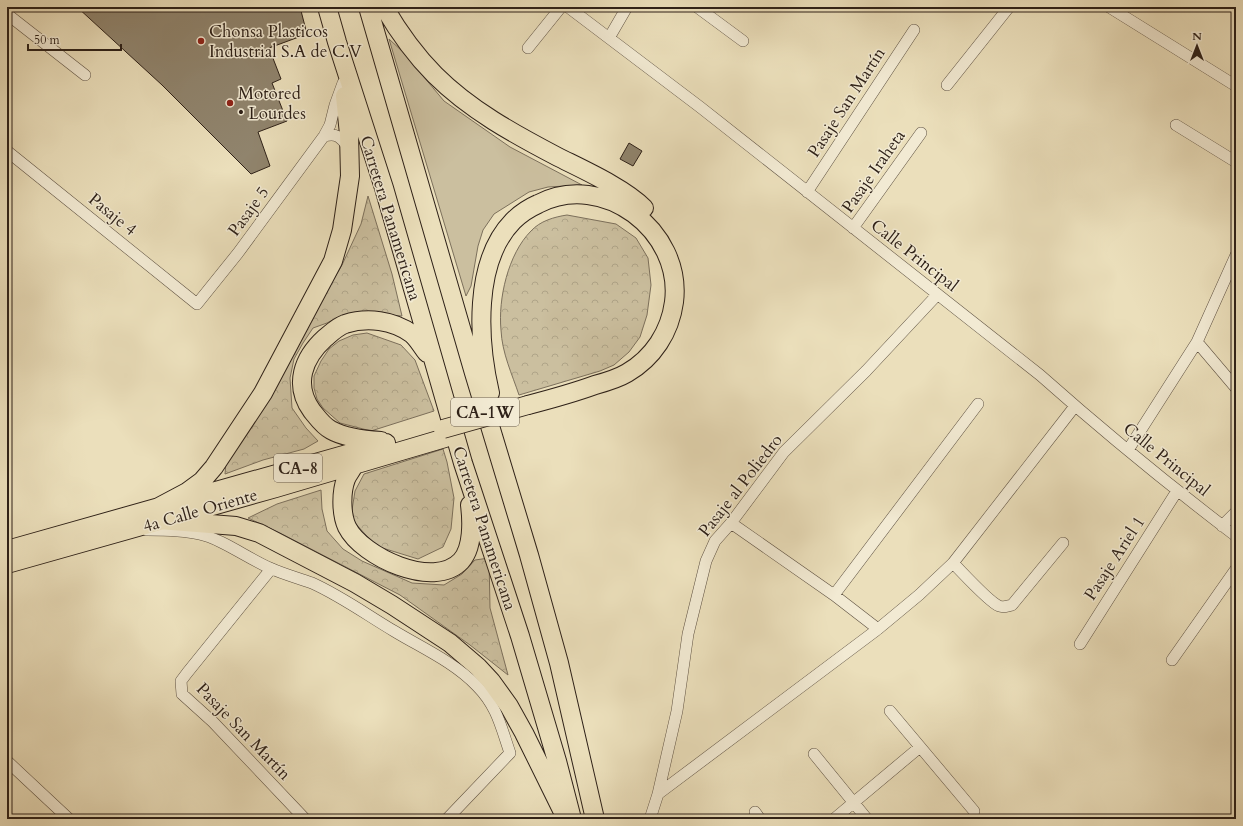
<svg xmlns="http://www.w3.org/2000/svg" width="1243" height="826" font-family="Cardo,serif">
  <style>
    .green { fill: #cbbf9f; stroke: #7c705c }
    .forest { fill: url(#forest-crowns); stroke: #7c705c }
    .building { fill: #90846d; stroke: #2e2118 }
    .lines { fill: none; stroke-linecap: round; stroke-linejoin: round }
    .minor-casing { stroke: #5d5041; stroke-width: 12 }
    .trunk-casing { stroke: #2e2118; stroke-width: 20 }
    .minor { stroke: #f2ead3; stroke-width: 11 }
    .trunk { stroke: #ebdfbb; stroke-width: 18 }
    .trunk-bridge-casing { stroke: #2e2118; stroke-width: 20; stroke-linecap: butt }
    .trunk-bridge { stroke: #ebdfbb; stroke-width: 18 }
    .poi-dot { fill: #8f2418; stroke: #f2ead3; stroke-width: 1.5 }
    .labels { text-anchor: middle; stroke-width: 3; stroke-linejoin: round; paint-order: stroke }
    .shield { fill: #f2ead3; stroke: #695d50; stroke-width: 1 }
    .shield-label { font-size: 16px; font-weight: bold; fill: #2e2118 }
    .poi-label { font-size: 17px; fill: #2e2118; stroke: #f2ead3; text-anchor: start }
    .street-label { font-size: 17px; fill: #2e2118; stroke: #f2ead3 }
  </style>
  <defs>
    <pattern id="forest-crowns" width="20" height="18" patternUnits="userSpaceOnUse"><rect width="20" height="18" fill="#cbbf9f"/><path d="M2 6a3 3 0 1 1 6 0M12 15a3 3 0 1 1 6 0" fill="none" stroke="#afa488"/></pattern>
  </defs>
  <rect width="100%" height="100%" fill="#ebdfbb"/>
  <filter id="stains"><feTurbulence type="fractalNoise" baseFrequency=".005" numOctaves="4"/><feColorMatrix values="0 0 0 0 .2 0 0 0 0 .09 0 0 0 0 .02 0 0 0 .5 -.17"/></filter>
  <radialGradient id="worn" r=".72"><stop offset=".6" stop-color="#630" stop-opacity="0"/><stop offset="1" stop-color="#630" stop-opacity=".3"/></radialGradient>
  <!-- green -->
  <path class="green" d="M 389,39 L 403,52 L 444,101 L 510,147 L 582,185 L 548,187 L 529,192 L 494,214 L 483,230 L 478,246 L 471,286 L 466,296 Z"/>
  <!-- forest -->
  <path class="forest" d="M 368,196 L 392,274 L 402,316 L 361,313 L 336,318 L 327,323 L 313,328 L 303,343 L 294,359 L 290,378 L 292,408 L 306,428 L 318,441 L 304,449 L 263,460 L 225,474 L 226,462 L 342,265 L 361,224 Z
    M 567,215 L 616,224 L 636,238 L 648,258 L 651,285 L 647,315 L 640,337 L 629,352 L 614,365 L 600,371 L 519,395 C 512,374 502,353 501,330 C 498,299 508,254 531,231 C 540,221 554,217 567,215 Z
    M 367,333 L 401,345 L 415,360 L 434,411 L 371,431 L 340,423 L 323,408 L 317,399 L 314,388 L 314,376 L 321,361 L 329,349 L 339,341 L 353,335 Z
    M 443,449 L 447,462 L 454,498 L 451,529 L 443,547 L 418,559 L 376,546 L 354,522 L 352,510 L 355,491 L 364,474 Z
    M 321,490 L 322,509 L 327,531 L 343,549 L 362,561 L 412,583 L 444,585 L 462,574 L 475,560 L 489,558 L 490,608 L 508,675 L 470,645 L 400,595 L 280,533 L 248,518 L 277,504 Z"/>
  <!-- building -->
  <path class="building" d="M 77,7 L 300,7 L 307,34 L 269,48 L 281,79 L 272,83 L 287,121 L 258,132 L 270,166 L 251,174 L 162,85 Z
    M 629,143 L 642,151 L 633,166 L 620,159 Z"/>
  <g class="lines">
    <!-- minor casing -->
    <g class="minor-casing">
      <path id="minor" d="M 568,7 L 700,107 L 1040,375 C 1103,431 1169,485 1236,536
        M 697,7 L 743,41
        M 1109,7 L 1236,86
        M 7,14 L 85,75
        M 609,38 L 627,7
        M 528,48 L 561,7
        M 947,85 L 1009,7
        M 1176,125 L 1236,162
        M 324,136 C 338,133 340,137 349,148
        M 7,151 L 197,304 L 238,253 L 324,136 L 330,125 L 335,105 L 343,83
        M 807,192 L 914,30
        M 853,228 L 921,133
        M 1197,342 L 1236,388
        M 1128,450 L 1197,342 L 1236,255
        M 731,523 L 834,595 L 878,629
        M 1222,526 L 1236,512
        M 147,530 C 164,530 183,530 199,534 C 222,539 247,558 270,568 C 283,574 298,578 312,583 C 341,596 367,615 394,631 C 422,648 454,662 477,686 C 497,706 501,727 510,753 L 447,819
        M 953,563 C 962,572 989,602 999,606 C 1004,608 1007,606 1012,605 L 1063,543
        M 271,569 L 187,673 L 181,681 L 182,694 L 213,722 L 305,819
        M 834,595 L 978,404
        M 1080,644 L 1177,491
        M 1172,660 L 1236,569
        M 890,711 L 974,811
        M 814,754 L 867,819
        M 7,761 L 69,819
        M 658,794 L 878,629 L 919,595 L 953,563 L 1075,406
        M 755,812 L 760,819
        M 650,819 L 658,794 L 677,711 L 688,634 L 706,561 L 715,541 L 731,523 L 784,452 L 866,371 L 937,295
        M 834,819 L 920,747"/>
    </g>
    <!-- trunk casing -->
    <g class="trunk-casing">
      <path id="trunk" d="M 327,7 L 337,42 L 384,188 L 463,463 L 520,636 L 557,761 L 572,819
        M 368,7 L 474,373 L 529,555 L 559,663 L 595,819
        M 384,7 C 398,31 415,55 435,75 C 470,110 514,134 558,157 C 584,170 624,188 644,208
        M 490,393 C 478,341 473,262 513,221 C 520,214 529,208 538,204 C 603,170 683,231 674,302 C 670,332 653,358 627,373 C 617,379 606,382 595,385 C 573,393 551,399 528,405
        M 381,441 C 365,440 345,438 331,430 C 323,426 317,417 312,411 C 293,385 303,358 325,338 C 331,333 337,327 345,324 C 367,317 393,320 412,334 C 418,339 422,347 427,353
        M 354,465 C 352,470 348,474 346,479 C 341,492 341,514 347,527 C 362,557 434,590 461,561 C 473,548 472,521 470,505
        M 155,509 L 187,492 L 202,481 L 214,467 L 263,393 L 333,261 L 342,230 L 350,176 L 349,134 L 345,96
        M 159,520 L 236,526 L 259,533 L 355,583 L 392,605 L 450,643 L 478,667 L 491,681 L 509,706 L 524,733 L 563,812
        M 7,550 L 386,443
        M 7,564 L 276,488 L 445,438"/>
    </g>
    <!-- minor -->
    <use href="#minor" class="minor"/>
    <!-- trunk -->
    <use href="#trunk" class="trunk"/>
    <!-- trunk-bridge casing -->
    <g class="trunk-bridge-casing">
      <path id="trunk-bridge" d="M 443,429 L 528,405"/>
    </g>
    <!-- trunk-bridge -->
    <use href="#trunk-bridge" class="trunk-bridge"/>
  </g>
  <!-- markers -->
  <g class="poi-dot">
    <circle cx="201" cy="41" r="4"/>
    <circle cx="230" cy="103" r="4"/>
  </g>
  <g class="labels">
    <!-- shield labels -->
    <g class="shield">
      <rect x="451" y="398" width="68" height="28" rx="3"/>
      <rect x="274" y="454" width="48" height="28" rx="3"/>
    </g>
    <g class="shield-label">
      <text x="485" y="418">CA-1W</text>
      <text x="298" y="474">CA-8</text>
    </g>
    <!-- poi labels -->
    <g class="poi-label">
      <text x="209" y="37">Chonsa Plasticos<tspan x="209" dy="20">Industrial S.A de C.V</tspan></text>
      <text x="238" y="99">Motored<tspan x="238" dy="20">• Lourdes</tspan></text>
    </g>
    <!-- street labels -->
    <g class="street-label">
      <text transform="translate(846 102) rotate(-57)" y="6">Pasaje San Martín</text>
      <text transform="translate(873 171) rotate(-55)" y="6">Pasaje Iraheta</text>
      <text transform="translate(248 211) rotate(-54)" y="6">Pasaje 5</text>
      <text transform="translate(113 214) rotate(39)" y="6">Pasaje 4</text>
      <text transform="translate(391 218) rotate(73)" y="6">Carretera Panamericana</text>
      <text transform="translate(915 255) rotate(38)" y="6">Calle Principal</text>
      <text transform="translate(1167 459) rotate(39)" y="6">Calle Principal</text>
      <text transform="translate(740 485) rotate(-52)" y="6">Pasaje al Poliedro</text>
      <text transform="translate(200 510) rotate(-16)" y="6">4a Calle Oriente</text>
      <text transform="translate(485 528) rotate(72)" y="6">Carretera Panamericana</text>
      <text transform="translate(1114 558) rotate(-57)" y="6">Pasaje Ariel 1</text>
      <text transform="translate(244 731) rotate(46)" y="6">Pasaje San Martín</text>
    </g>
  </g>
  <!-- margin -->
  <rect width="1243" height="826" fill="none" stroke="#ebdfbb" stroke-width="24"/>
  <rect x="8" y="8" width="1227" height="810" fill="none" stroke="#2e2118" stroke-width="2"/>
  <rect x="12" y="12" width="1219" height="802" fill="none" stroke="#2e2118"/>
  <!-- north arrow -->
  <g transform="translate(1197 46)" stroke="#f2ead3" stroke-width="3" paint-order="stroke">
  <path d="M0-3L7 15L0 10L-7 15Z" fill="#2e2118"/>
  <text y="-6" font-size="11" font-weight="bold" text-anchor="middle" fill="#2e2118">N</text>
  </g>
  <!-- scale -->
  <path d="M28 44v6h93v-6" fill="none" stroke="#2e2118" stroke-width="2"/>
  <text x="34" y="44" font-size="12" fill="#2e2118" stroke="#f2ead3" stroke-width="3" paint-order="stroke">50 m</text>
  <rect width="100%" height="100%" filter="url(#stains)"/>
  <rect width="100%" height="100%" fill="url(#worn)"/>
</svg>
